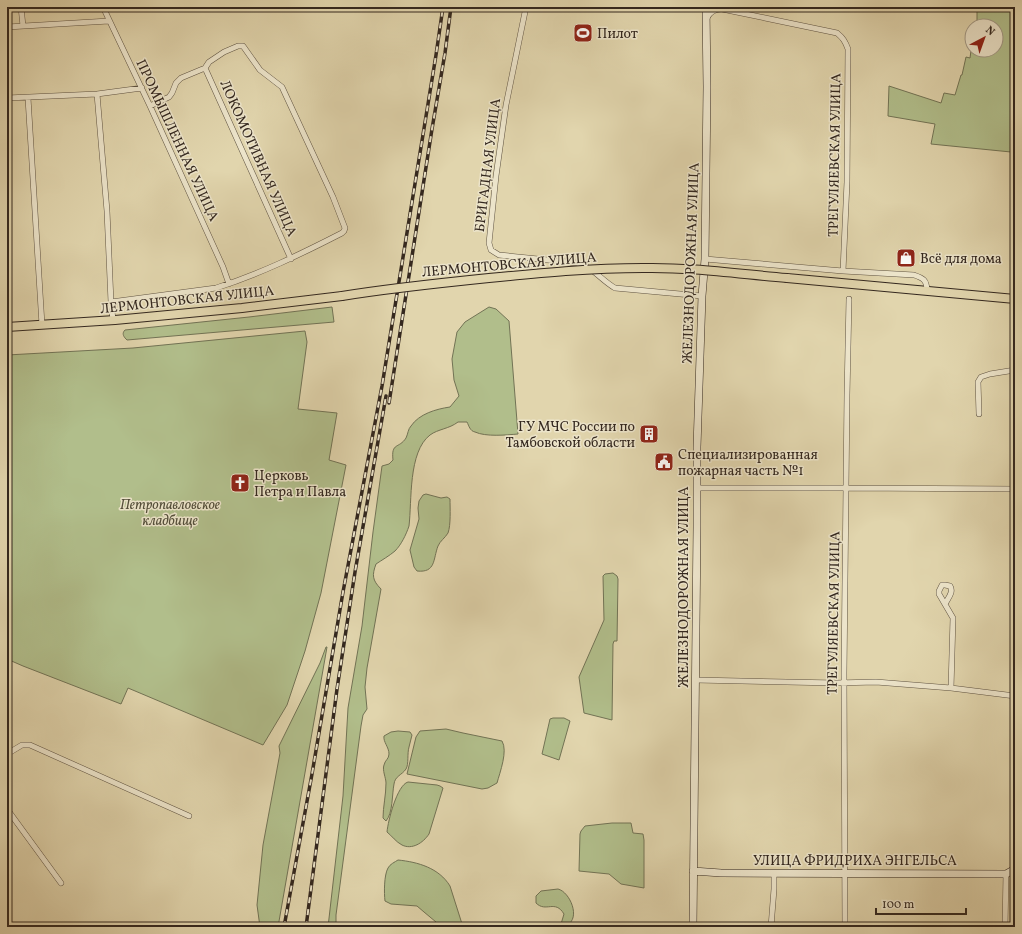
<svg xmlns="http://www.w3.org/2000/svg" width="1022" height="934" font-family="Vollkorn,serif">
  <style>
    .green { fill: #b1be8b; stroke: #727355 }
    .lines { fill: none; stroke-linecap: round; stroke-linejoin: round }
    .street-casing { stroke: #5f5342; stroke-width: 6 }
    .secondary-casing { stroke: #34281f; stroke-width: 8 }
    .primary-casing { stroke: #34281f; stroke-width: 10 }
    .street { stroke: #ece4ca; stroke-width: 5 }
    .secondary { stroke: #ece4ca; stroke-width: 7 }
    .primary { stroke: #e1d5ad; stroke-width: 8 }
    .rail-casing { stroke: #34281f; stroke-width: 3.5 }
    .rail { stroke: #ece4ca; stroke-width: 2; stroke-dasharray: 6; stroke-linecap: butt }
    .primary-bridge-casing { stroke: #34281f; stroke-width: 10; stroke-linecap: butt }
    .primary-bridge { stroke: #e1d5ad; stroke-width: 8 }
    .labels { text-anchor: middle; stroke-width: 3; stroke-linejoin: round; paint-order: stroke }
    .poi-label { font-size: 14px; fill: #34281f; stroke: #ece4ca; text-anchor: start }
    .street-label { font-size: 14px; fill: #34281f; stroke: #ece4ca }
    .park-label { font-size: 14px; font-style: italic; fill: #534e3a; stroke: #ece4ca }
  </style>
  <rect width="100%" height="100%" fill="#e1d5ad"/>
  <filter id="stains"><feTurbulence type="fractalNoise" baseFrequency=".005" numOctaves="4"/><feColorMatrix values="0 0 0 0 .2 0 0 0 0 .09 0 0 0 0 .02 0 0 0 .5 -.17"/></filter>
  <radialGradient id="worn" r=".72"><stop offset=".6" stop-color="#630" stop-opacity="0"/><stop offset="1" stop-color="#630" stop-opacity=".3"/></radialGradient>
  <!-- green -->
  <path class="green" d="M 977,7 L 1015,7 L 1015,114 L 1011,152 L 931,144 L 935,124 L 888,116 L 889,86 L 941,103 L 944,93 L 955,95 L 961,75 L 962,75 L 966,57 L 970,58 L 972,43 L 972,50 L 996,50 L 996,26 L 975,26 L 977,20 Z
    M 332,307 L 334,322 L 127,340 L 126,339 C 123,336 122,333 125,330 L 249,317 Z
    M 489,307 L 496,309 L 509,321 L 518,434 C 506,435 486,437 475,432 C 470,431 469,426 467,422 L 458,422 C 449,429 438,429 430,435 C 408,452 412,501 409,526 C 406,535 401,545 395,551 C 389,556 382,560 376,564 C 372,575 372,580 381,589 L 367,668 L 365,687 L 367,709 L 363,715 L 361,726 L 336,915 L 336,927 L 328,927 L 343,796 L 348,708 L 362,626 L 373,532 L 382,466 L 389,464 L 393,460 C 391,442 399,449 406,438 C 408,434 408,429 411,426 C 419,414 436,409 450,407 L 459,396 L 454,380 L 452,359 L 457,332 L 465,322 Z
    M 305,331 L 307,342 L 298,409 L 337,413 L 329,460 L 346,465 L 321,593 L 305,651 L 287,705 L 263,745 L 128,688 L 121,704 L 23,666 L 7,659 L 7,355 L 133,348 Z
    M 426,494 L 441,498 L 447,497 L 450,499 C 450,508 451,525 448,533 C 445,538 440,541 438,546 C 433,559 436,573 417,571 L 414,567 L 410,550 L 419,519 L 418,508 L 419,501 L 423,495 Z
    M 613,573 L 617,576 L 618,579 L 617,641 L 614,641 L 613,644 L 612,720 L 584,713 L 579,677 L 604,620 L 603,576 L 605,574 Z
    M 326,647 L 327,647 L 278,927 L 260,927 L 257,905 L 263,845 L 280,753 L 279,746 L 320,663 Z
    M 553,718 L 564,718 L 570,721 L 559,760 L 542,754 L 550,719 Z
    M 446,729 L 463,733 L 502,741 C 508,751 500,772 497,783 L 488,788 L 482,789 L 407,774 L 416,737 L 420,731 Z
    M 398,731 L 410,732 L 412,735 C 411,739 410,743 409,747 C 407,754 409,764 406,769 C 402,775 395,776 394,784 C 392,794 393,813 386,821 L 383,818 C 383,807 386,795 386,783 C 386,778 382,770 384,765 C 385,760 389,759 389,754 C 389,747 383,742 384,736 L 391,732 Z
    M 408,782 L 437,785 L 440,786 L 443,788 L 429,834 C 423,843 412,850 402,845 C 396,842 392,836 387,832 C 388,821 397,785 408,782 Z
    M 612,823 L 631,823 L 633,833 L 643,834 L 644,840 L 644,888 L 621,884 L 609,874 L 579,871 L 580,834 L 581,831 L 585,826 Z
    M 398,860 C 418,862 439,868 450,886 L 463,927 L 433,927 L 436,922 L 424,912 L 417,906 L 391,904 L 385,901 C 384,893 384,875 388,868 C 390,864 395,862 398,860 Z
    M 558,889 C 570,892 581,918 567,925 L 561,924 L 564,914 C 555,899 546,913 536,903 L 536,896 L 541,891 Z"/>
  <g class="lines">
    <!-- street casing -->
    <g class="street-casing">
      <path id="street" d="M 21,7 L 23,26
        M 103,7 L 150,106 L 223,267 L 229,284
        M 526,7 L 506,105 L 496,176 L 489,243 L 491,250 L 499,255 L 577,263 C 593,267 601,280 615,288 L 702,296
        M 718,7 L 722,9 L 837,33 C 843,38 845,41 848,49 L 847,182 L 843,271
        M 707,18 C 710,12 714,9 721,9
        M 7,27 L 109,21
        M 205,68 L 291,259
        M 97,94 L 107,211 L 111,302
        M 7,98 L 97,94 L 142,88
        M 28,98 L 42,325
        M 705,259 L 843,271 L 914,275 C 923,278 927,280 927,291
        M 113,320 L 111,302 L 216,288 C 260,274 301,254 342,233 L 344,231 L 345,228 L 333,197 L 282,87 L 260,70 L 243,46 L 238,46 L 224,52 L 209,62 L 205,68 L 181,78 L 176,83 L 172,93 L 169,97 L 150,106
        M 979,414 L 978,382 L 981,377 L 990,374 L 1015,370
        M 697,488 L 847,488 L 1015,489
        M 945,604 C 948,598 954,592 950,586 L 945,585 L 942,585 L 939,591 L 939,594 L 953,618 L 951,688
        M 696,680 L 836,683 L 876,682 L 951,688 L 1015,696
        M 7,754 L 22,745 L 30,745 L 189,816
        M 7,809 L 61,883
        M 771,927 L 774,889 L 774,873
        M 845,927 L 844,673 L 847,395 L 849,299
        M 1005,927 L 1006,874"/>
    </g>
    <!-- secondary casing -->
    <g class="secondary-casing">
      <path id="secondary" d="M 693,871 L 721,873 L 1006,874 L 1015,869
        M 693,927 L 697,527 L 697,447 L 702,296 L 705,259 L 707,87 L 706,7"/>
    </g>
    <!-- primary casing -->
    <g class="primary-casing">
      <path id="primary" d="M 787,278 L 1015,299
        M 7,327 L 115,320 L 242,308 L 342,296"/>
    </g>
    <!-- street -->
    <use href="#street" class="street"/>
    <!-- secondary -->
    <use href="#secondary" class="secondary"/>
    <!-- primary -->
    <use href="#primary" class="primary"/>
    <!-- rail casing -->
    <g class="rail-casing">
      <path id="rail" d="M 389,403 L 432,129 L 445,53 L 451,7
        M 284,927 L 312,774 L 343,592 L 382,386 L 436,55 L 443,7
        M 306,927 L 337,689 L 355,572 L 386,396"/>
    </g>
    <!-- rail -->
    <use href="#rail" class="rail"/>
    <!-- primary-bridge casing -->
    <g class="primary-bridge-casing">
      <path id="primary-bridge" d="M 342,296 C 391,288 440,283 489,278 C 540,273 591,268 643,268 C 691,267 739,274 787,278"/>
    </g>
    <!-- primary-bridge -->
    <use href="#primary-bridge" class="primary-bridge"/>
  </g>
  <!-- icons -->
  <defs>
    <g id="stadium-square" transform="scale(1)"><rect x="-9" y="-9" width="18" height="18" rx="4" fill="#8f2418" stroke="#ece4ca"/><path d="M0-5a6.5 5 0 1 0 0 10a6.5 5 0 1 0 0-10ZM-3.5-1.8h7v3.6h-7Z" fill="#fff"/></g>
    <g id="shop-square" transform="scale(1)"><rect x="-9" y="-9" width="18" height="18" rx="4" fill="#8f2418" stroke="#ece4ca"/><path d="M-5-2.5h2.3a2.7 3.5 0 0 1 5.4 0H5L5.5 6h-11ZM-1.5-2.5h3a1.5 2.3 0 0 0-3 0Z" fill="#fff"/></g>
    <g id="building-square" transform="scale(1)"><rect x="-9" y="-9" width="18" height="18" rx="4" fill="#8f2418" stroke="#ece4ca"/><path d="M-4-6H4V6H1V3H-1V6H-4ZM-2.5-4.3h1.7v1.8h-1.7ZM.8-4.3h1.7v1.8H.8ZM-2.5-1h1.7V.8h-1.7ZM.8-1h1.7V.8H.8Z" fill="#fff"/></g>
    <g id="civic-square" transform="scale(1)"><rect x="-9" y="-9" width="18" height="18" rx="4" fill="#8f2418" stroke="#ece4ca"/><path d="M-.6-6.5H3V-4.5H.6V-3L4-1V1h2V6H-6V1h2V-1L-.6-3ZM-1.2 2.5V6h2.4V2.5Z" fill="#fff"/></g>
    <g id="church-square" transform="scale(1)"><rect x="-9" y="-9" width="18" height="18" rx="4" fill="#8f2418" stroke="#ece4ca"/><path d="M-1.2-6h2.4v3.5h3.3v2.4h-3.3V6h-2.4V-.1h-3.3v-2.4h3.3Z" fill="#fff"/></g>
  </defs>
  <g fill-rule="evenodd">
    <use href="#stadium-square" x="583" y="33"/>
    <use href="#shop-square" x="906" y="258"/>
    <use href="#building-square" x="649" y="434"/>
    <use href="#civic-square" x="664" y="462"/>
    <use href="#church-square" x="240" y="483"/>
  </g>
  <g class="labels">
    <!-- poi labels -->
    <g class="poi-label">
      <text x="597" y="38">Пилот</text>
      <text x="920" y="263">Всё для дома</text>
      <text x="635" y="431" text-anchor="end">ГУ МЧС России по<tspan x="635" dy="16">Тамбовской области</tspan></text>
      <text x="678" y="459">Специализированная<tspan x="678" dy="16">пожарная часть №1</tspan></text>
      <text x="254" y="480">Церковь<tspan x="254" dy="16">Петра и Павла</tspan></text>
    </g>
    <!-- street labels -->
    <g class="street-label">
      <text transform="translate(178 140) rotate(65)" y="5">ПРОМЫШЛЕННАЯ УЛИЦА</text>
      <text transform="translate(834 155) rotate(-89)" y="5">ТРЕГУЛЯЕВСКАЯ УЛИЦА</text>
      <text transform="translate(259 158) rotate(66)" y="5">ЛОКОМОТИВНАЯ УЛИЦА</text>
      <text transform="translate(487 165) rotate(-83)" y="5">БРИГАДНАЯ УЛИЦА</text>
      <text transform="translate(690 263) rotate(-88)" y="5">ЖЕЛЕЗНОДОРОЖНАЯ УЛИЦА</text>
      <text transform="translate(509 264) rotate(-5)" y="5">ЛЕРМОНТОВСКАЯ УЛИЦА</text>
      <text transform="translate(187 299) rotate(-6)" y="5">ЛЕРМОНТОВСКАЯ УЛИЦА</text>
      <text transform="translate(683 587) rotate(-90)" y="5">ЖЕЛЕЗНОДОРОЖНАЯ УЛИЦА</text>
      <text transform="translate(833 613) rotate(-89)" y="5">ТРЕГУЛЯЕВСКАЯ УЛИЦА</text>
      <text x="855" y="865">УЛИЦА ФРИДРИХА ЭНГЕЛЬСА</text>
    </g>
    <!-- park labels -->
    <g class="park-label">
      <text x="170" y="509">Петропавловское<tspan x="170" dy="16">кладбище</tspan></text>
    </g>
  </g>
  <!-- margin -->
  <rect width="1022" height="934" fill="none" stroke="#e1d5ad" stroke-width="24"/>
  <rect x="8" y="8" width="1006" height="918" fill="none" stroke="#34281f" stroke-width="2"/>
  <rect x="12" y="12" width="998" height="910" fill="none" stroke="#34281f"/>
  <!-- north arrow -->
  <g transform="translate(984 38) rotate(41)"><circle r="19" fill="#ece4ca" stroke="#a29986"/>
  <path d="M0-3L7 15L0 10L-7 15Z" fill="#8f2418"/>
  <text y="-6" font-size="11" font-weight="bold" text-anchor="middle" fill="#34281f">N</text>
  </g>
  <!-- scale -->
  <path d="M876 908v6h90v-6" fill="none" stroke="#34281f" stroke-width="2"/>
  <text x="882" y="908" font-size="12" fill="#34281f" stroke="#ece4ca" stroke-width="3" paint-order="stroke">100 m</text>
  <rect width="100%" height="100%" filter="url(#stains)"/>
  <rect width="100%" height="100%" fill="url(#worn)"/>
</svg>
